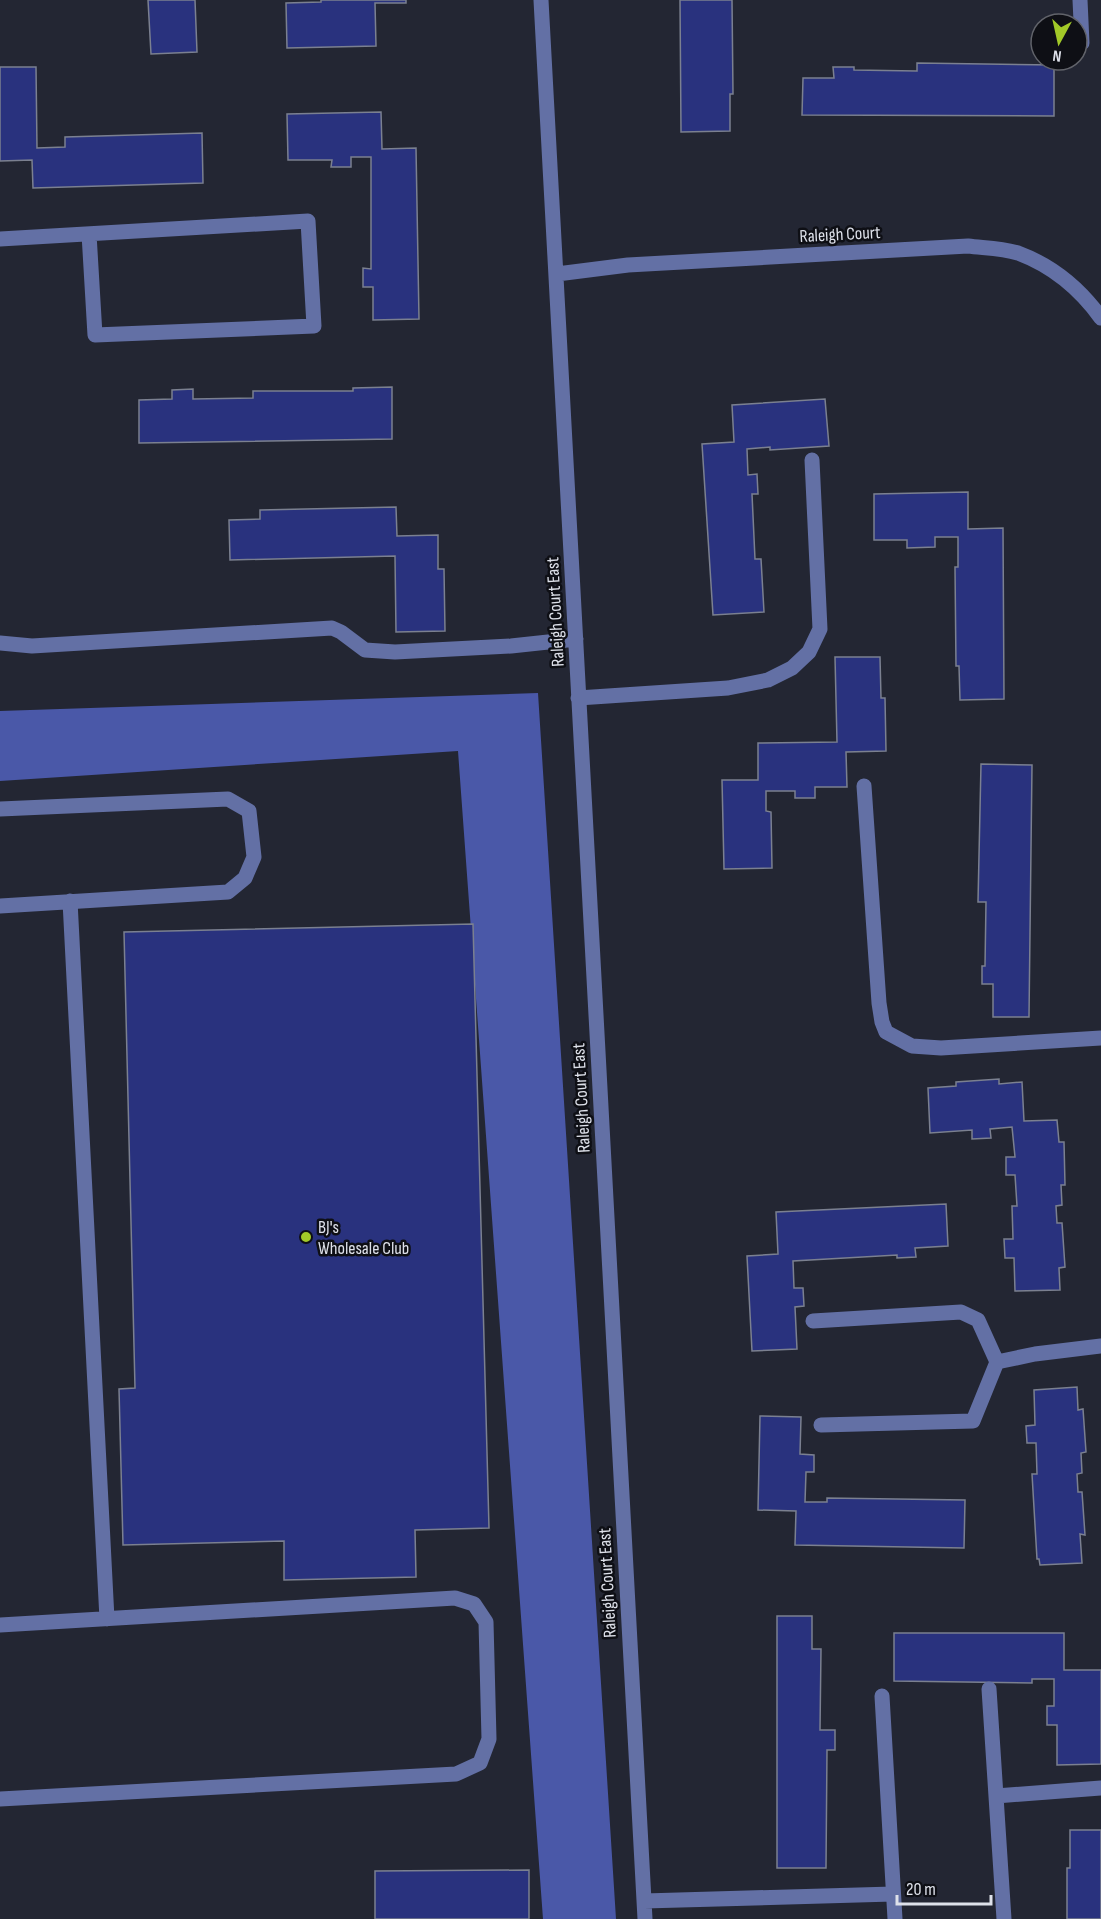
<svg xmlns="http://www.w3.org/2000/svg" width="1101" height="1919" font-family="'Sofia Sans Condensed',sans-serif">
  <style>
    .forest { fill: #4a58a8 }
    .building { fill: #29327e; stroke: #7b8090; stroke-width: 1.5 }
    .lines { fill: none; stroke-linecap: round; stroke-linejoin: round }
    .minor { stroke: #6370a5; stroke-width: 15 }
    .poi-dot { fill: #a2c928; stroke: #0e0f15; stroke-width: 2 }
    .labels { text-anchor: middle; stroke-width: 5; stroke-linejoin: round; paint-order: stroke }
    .street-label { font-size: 18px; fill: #dee1ea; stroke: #0e0f15 }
    .poi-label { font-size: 18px; fill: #dee1ea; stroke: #0e0f15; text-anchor: start }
  </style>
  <rect width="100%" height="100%" fill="#232633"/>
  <!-- forest -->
  <path class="forest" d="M 538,693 L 616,1919 L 543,1919 L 458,751 L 0,781 L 0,711 Z"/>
  <!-- building -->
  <path class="building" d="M 148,0 L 195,0 L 197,52 L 151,54 Z
    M 321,0 L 406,0 L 406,3 L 375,3 L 376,46 L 287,48 L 286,3 L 321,2 Z
    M 680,0 L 732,0 L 733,94 L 730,94 L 730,131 L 681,132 Z
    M 917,63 L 1054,65 L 1054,116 L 802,115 L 803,78 L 834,78 L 833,67 L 854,67 L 854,70 L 917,71 Z
    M 0,67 L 36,67 L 37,148 L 65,147 L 65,137 L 202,133 L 203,183 L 33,188 L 32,160 L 0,161 Z
    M 381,112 L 382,149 L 416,148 L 419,319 L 373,320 L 373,287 L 363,287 L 363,268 L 371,269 L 371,157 L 351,157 L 351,167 L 331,167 L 332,160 L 288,160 L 287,114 Z
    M 392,387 L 392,439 L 139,443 L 139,400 L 172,399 L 172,390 L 193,389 L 193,399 L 253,398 L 253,391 L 353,391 L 353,388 Z
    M 825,399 L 829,446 L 770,450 L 770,447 L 747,449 L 748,475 L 757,474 L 758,494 L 752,494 L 755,559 L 761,559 L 764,612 L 713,615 L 702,444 L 734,442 L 732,405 Z
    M 968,492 L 968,529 L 1003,528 L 1004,699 L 960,700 L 959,666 L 956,666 L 955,567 L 958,567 L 958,537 L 935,537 L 935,547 L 907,548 L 907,540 L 874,540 L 874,494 Z
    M 396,507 L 397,536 L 438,535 L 438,569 L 444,569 L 445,631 L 396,632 L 395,556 L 230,560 L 229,520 L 260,519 L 260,510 Z
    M 835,657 L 880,657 L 881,698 L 885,698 L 886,751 L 846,752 L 847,787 L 815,787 L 815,798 L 795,798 L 795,791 L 766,791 L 766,811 L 771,812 L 772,868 L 724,869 L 722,780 L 758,780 L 758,743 L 837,742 Z
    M 981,764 L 1032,765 L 1029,1017 L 993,1017 L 993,984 L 982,984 L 982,966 L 985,966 L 986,902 L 978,902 Z
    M 473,924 L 489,1528 L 415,1530 L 416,1577 L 284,1580 L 284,1541 L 123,1545 L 119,1389 L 135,1388 L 124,932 Z
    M 999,1079 L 999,1084 L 1022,1082 L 1024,1121 L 1057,1120 L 1059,1142 L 1064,1142 L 1065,1185 L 1061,1185 L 1062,1205 L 1056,1206 L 1057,1223 L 1062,1223 L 1065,1267 L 1059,1268 L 1060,1290 L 1015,1291 L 1014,1258 L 1005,1258 L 1004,1239 L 1013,1239 L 1012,1206 L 1017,1206 L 1015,1175 L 1006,1175 L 1006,1157 L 1015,1157 L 1012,1127 L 990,1129 L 991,1138 L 972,1139 L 972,1130 L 930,1133 L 928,1088 L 956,1086 L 956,1082 Z
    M 946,1204 L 948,1246 L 915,1248 L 916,1257 L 897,1258 L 897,1255 L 793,1261 L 794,1288 L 803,1288 L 804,1306 L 795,1307 L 797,1349 L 752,1351 L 747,1256 L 778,1254 L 776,1212 Z
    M 1077,1387 L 1078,1410 L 1083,1409 L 1086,1452 L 1081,1453 L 1082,1473 L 1077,1474 L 1078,1492 L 1082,1492 L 1085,1535 L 1080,1534 L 1082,1563 L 1040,1565 L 1039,1559 L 1037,1559 L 1032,1474 L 1037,1474 L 1036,1443 L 1027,1443 L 1026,1426 L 1035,1425 L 1034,1390 Z
    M 760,1416 L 801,1417 L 800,1454 L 814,1455 L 814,1472 L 806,1472 L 805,1502 L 827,1502 L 827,1498 L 965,1500 L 964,1548 L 795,1545 L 796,1511 L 758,1510 Z
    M 777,1616 L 812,1616 L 812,1649 L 821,1649 L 820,1730 L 835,1730 L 835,1750 L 827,1750 L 826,1868 L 777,1868 Z
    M 894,1633 L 1064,1633 L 1064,1670 L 1101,1670 L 1101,1764 L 1057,1765 L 1057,1725 L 1047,1725 L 1047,1706 L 1054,1706 L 1054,1679 L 1032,1679 L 1032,1683 L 894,1681 Z
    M 1070,1830 L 1101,1830 L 1101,1919 L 1067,1919 L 1067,1868 L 1070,1868 Z
    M 529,1870 L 529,1919 L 375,1919 L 375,1871 Z"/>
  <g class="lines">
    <!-- minor -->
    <path class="minor" d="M 541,0 L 645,1919
      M 1080,0 L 1082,43
      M 0,239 L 308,221 L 314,326 L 95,335 L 89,234
      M 557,274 L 628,265 L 968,246 C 984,248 1002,248 1018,253 C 1053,266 1080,289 1101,318
      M 0,643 L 32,646 L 332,628 L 341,632 L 365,650 L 395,652 L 511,646 L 576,639
      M 578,698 L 728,688 L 768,680 L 792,668 L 809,652 L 820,629 L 812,460
      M 864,786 L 879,1003 L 882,1022 L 886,1032 L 912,1046 L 941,1048 L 1101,1038
      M 0,809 L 228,799 L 249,811 L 254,857 L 245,878 L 228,892 L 0,906
      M 70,901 L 107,1619
      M 813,1321 L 961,1312 L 978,1320 L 997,1362
      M 821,1425 L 973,1421 L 997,1362 L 1035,1354 L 1101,1346
      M 0,1625 L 455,1598 L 474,1604 L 486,1622 L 489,1739 L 480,1763 L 456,1774 L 0,1799
      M 989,1689 L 1004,1919
      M 882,1696 L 895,1919
      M 996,1796 L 1101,1788
      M 644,1901 L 893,1894"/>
  </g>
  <!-- markers -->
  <circle class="poi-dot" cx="306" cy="1237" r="6"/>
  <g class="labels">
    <!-- street labels -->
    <g class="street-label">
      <text transform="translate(840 234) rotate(-3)" y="6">Raleigh Court</text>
      <text transform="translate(555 612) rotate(-93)" y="6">Raleigh Court East</text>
      <text transform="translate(581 1098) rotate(-93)" y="6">Raleigh Court East</text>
      <text transform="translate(607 1583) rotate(-93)" y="6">Raleigh Court East</text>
    </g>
    <!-- poi labels -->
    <g class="poi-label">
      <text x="318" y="1233">BJ's<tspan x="318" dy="21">Wholesale Club</tspan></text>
    </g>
  </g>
  <!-- north arrow -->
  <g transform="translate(1059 42) rotate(188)"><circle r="28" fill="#0e0f15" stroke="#61636a" stroke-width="1.5"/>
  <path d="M0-4.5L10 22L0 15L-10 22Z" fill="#a2c928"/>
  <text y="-9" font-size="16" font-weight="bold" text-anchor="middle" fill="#dee1ea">N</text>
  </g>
  <!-- scale -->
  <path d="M897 1895v9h94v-9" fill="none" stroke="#dee1ea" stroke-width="3"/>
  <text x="906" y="1895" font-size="18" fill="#dee1ea" stroke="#0e0f15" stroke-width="4.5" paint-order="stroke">20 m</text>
</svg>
